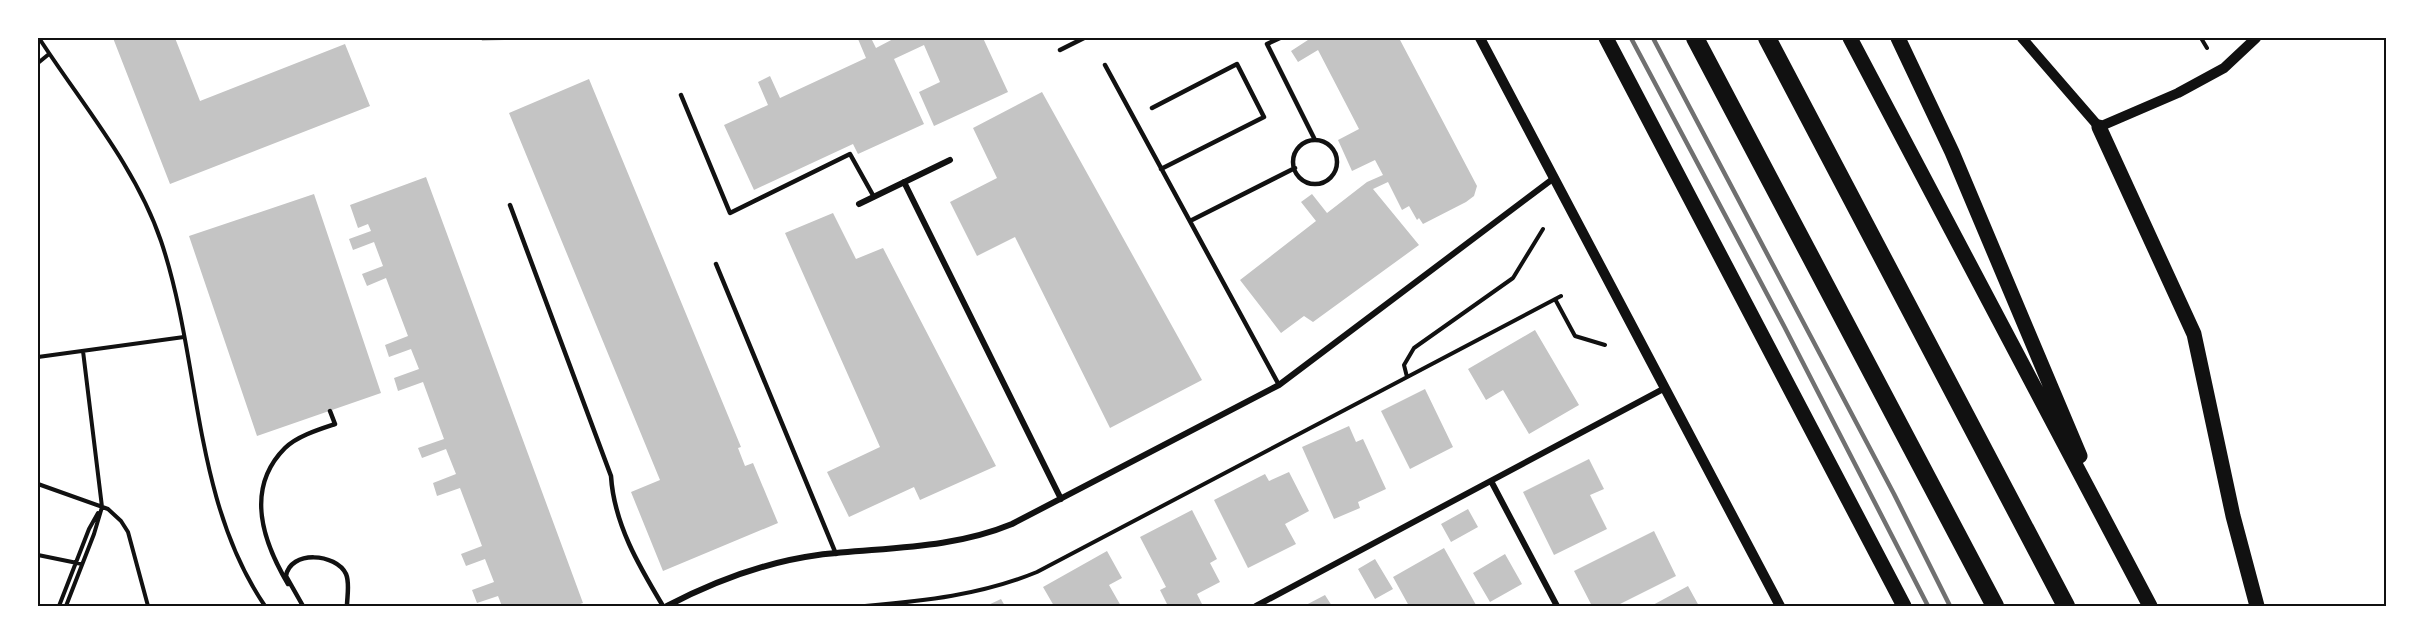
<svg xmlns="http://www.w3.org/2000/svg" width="2424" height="644" font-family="'DejaVu Sans',sans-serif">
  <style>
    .building { fill: #c4c4c4 }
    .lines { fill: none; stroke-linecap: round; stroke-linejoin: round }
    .path { stroke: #111; stroke-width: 4 }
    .service { stroke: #111; stroke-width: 4.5 }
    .minor { stroke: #111; stroke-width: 6 }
    .tertiary { stroke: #111; stroke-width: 10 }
    .primary { stroke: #111; stroke-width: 15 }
    .motorway { stroke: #111; stroke-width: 18 }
    .rail { stroke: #707070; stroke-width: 4.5 }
    .neatline { fill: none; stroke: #111; stroke-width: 2 }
  </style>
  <rect width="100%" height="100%" fill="#fff"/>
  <!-- building -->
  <path class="building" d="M 113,38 L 175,38 L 200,101 L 345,44 L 370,106 L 170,184 Z
    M 481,38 L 525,38 L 525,39 L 482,41 Z
    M 860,38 L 871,38 L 876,48 L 895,38 L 983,38 L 1008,92 L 934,126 L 919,92 L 940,82 L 924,45 L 894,59 L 924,124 L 858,154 L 853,144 L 754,190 L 724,125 L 768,105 L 758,82 L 770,76 L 780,98 L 866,58 L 858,39 Z
    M 1311,38 L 1399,38 L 1477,186 L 1474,196 L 1466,202 L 1423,224 L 1419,218 L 1417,220 L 1409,206 L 1402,210 L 1388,182 L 1373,189 L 1419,245 L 1313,322 L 1304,316 L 1281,333 L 1240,280 L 1316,221 L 1301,202 L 1312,194 L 1327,213 L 1367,182 L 1383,175 L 1375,160 L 1352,171 L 1338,140 L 1359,129 L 1318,50 L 1298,62 L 1291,51 Z
    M 589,79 L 741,447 L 738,448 L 745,466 L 753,463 L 778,523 L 663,571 L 631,492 L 660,480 L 509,113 Z
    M 1042,92 L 1202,380 L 1110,428 L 1015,237 L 977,256 L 950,202 L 997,178 L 973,128 Z
    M 426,177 L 583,603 L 574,606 L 502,606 L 498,596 L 477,603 L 472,590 L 494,582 L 485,559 L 466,566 L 461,554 L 482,546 L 460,488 L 437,496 L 433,483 L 456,474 L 446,449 L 422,458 L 418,448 L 444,439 L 423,382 L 398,391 L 394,378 L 419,369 L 411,349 L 389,357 L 385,345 L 408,336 L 386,278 L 367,286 L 362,274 L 383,266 L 374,242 L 353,250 L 349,239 L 371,231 L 368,224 L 358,228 L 350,205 Z
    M 314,194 L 381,393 L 257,436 L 189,236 Z
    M 833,213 L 856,259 L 883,248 L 996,466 L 920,500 L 914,487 L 849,517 L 827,472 L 880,447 L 785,233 Z
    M 1535,330 L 1579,405 L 1529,434 L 1503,390 L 1486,400 L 1468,369 Z
    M 1425,389 L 1453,447 L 1410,469 L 1381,411 Z
    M 1349,426 L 1356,442 L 1363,439 L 1386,489 L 1358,502 L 1360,508 L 1334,519 L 1302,447 Z
    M 1589,459 L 1604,489 L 1590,495 L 1607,529 L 1554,555 L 1523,492 Z
    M 1289,472 L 1309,511 L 1285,524 L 1296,544 L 1248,568 L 1214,500 L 1265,474 L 1269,481 Z
    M 1468,509 L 1478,527 L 1451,542 L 1441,524 Z
    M 1192,510 L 1217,559 L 1210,563 L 1220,582 L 1197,594 L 1202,604 L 1198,606 L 1168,606 L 1160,590 L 1166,587 L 1140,537 Z
    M 1654,531 L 1676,576 L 1616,606 L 1592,606 L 1574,571 Z
    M 1444,548 L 1476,605 L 1409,606 L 1393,577 Z
    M 1107,551 L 1122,578 L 1109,585 L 1121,606 L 1054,606 L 1043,587 Z
    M 1505,554 L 1522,584 L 1490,602 L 1473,573 Z
    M 1375,559 L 1393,589 L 1375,599 L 1358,569 Z
    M 1688,586 L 1699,606 L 1651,606 Z
    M 1325,595 L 1332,606 L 1304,606 Z
    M 1001,599 L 1005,606 L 986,606 Z"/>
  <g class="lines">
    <!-- path -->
    <path class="path" d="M 39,38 C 81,103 136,167 161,241 C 201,360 192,499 265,606
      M 2201,38 L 2207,48
      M 38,63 L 49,54
      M 1555,299 L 1575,336 L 1605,345
      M 38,357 L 184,337
      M 1407,377 L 1404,365 L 1414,348 L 1513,278 L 1543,229
      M 38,484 L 108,509 L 121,521 L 128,532 L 148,606
      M 38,555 L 82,564
      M 59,606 L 89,529 L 98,513
      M 66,606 L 94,534 L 102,507 L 83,351
      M 865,606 C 924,601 981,595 1037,572 L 1561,296"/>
    <!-- service -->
    <path class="service" d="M 1280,38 L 1267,44 L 1315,140
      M 1060,50 L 1084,38
      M 1105,65 L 1279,385
      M 681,95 L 730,213 L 850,154 L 874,197
      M 1152,108 L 1237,64 L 1264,117 L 1161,169
      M1293 162a22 22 0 1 1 44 0a22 22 0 1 1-44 0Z
      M 510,205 L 611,476 C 614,524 639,566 663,606
      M 1190,221 L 1295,168
      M 716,264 L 836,554
      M 288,584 C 263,542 244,489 285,448 C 297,436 320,429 335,424 L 330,411
      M 303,606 L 286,576 C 290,550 336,553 346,574 C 350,583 347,597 347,606"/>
    <!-- minor -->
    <path class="minor" d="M 904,182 L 1061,499
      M 859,204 L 950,160
      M 1491,481 L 1557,606
      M 667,606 C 713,582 766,562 818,555 C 884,547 949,550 1012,524 L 1279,385 L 1554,178
      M 1256,606 L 1665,388"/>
    <!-- tertiary -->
    <path class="tertiary" d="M 1480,38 L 1780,606
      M 2022,38 L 2099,127 L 2178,93 L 2224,68 L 2256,38"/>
    <!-- primary -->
    <path class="primary" d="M 1606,38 L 1904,606
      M 1850,38 L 2150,606
      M 1898,38 L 1952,152 L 2080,456
      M 2099,127 L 2194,334 L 2233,516 L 2257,606"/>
    <!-- motorway -->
    <path class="motorway" d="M 1695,38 L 1995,606
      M 1767,38 L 2066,606"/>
    <!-- rail -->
    <path class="rail" d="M 1631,38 L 1784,326 L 1928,606
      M 1653,38 L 1894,494 L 1950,606"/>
  </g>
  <!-- border -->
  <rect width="2424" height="644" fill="none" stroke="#ffffff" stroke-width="78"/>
  <rect x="39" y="39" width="2346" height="566" class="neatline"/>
</svg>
